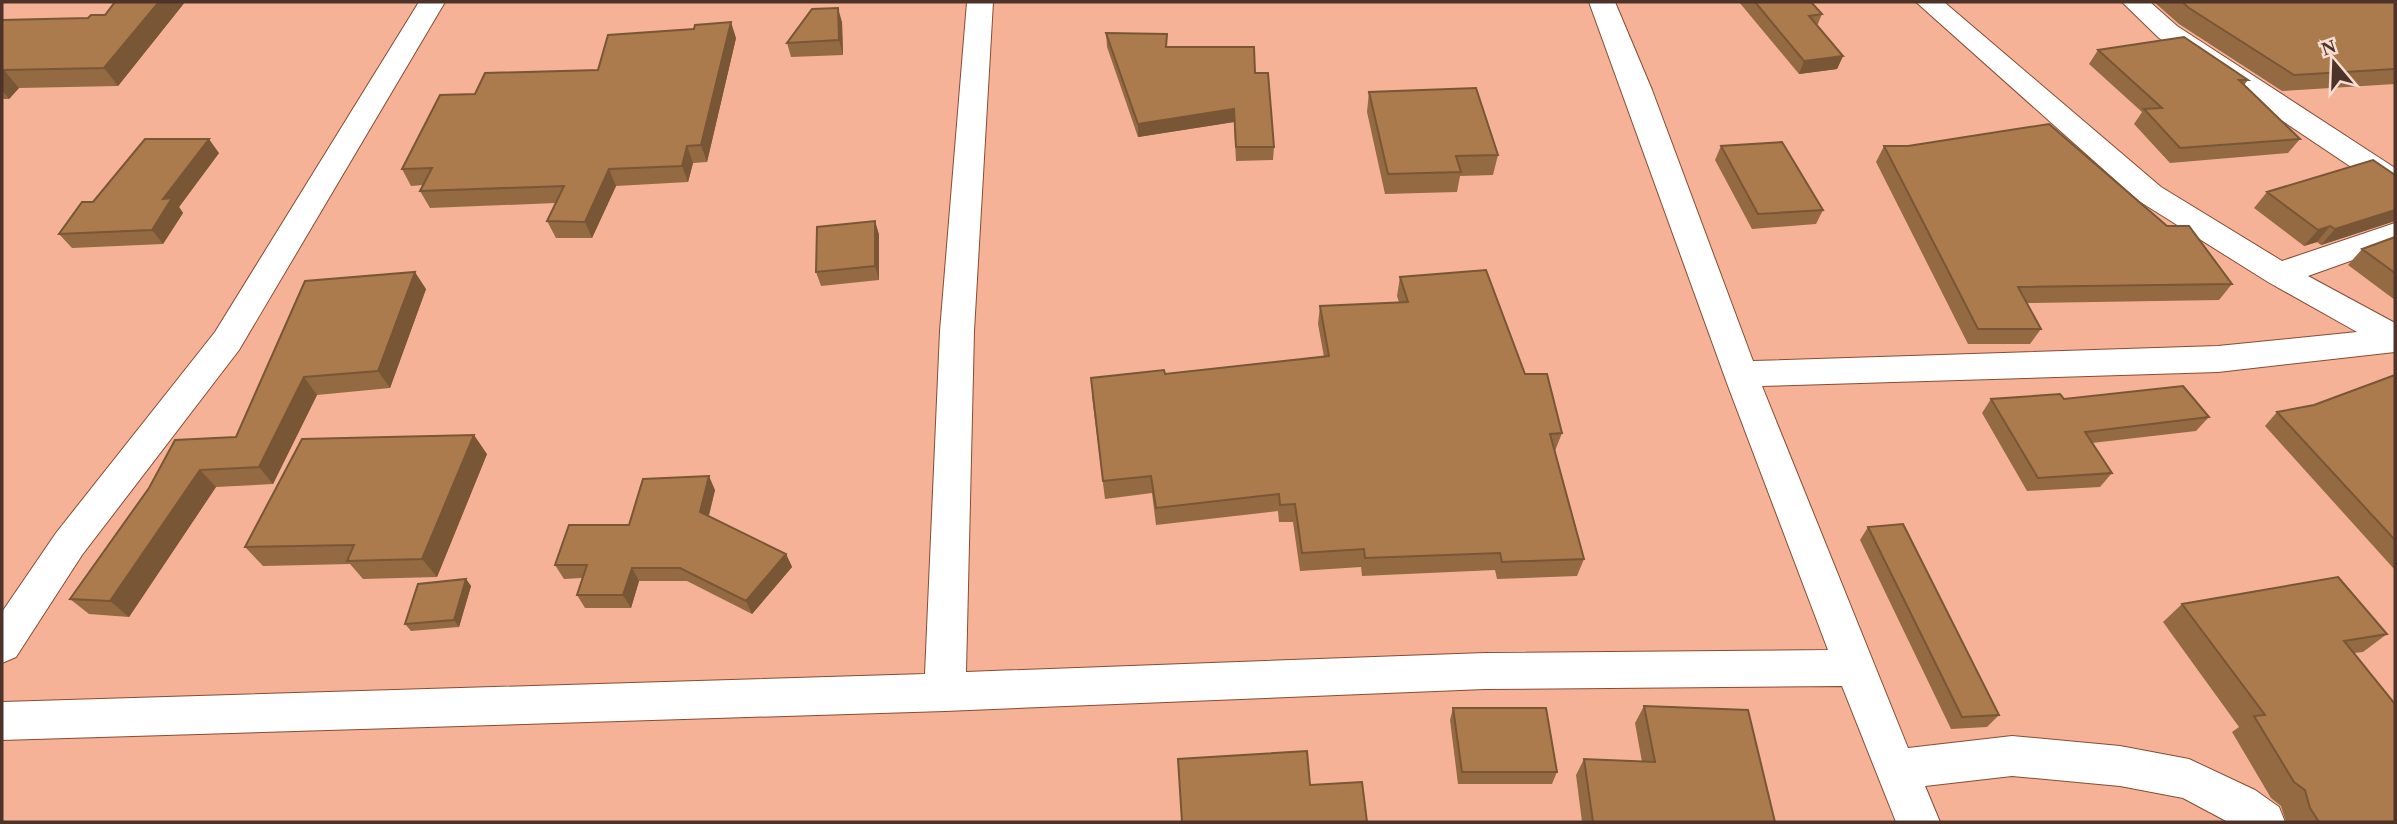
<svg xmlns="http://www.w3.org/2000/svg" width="2397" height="824" font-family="Georgia,serif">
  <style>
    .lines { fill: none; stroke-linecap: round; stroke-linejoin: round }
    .street-casing { stroke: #864c33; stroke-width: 2 }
    .street { fill: #fff; fill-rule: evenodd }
    .wall { fill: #946a42 }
    .shaded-wall { fill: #785636 }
    .building { fill: #ac7b4d; stroke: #785636; stroke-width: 2 }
  </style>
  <rect width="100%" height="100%" fill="#f5b297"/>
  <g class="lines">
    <!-- street casing -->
    <g class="street-casing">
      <path id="street" d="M 419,2 L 445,2 L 239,350 L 82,555 L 16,657 L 2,663 L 2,612 L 56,533 L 215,332 Z
        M 967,2 L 993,2 L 974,331 L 966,672 L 1485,653 L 1828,650 L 1728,386 L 1589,2 L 1615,2 L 1652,90 L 1753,361 L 2218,346 L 2357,332 L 2268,282 L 2139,201 L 1916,2 L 1944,2 L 2161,187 L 2282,261 L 2395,223 L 2395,245 L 2308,276 L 2395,323 L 2395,352 L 2218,372 L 1762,386 L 1908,748 L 2012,736 L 2120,746 L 2189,759 L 2255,790 L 2279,807 L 2285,822 L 2228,822 L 2183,798 L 2120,786 L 2012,776 L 1925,786 L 1940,822 L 1896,822 L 1842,686 L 1485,689 L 945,711 L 2,740 L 2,702 L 925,674 L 940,331 Z
        M 2122,2 L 2150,2 L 2177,26 L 2395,168 L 2395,192 L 2384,189 L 2159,38 Z"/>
    </g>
    <!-- street -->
    <use href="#street" class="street"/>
  </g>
  <!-- wall -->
  <path class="wall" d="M 115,2 L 185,2 L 118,86 L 19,88 L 9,99 L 2,99 L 2,20 L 88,18 L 105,15 Z
    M 1739,2 L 1811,2 L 1822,14 L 1817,26 L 1843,56 L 1837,69 L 1799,74 Z
    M 2154,2 L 2395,2 L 2395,84 L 2282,91 L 2179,24 Z
    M 842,22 L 843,55 L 791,57 L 787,43 Z
    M 1106,33 L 1167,34 L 1167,47 L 1274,147 L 1273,160 L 1236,161 L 1234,122 L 1138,137 L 1107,47 Z
    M 736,38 L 707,162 L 693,163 L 688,182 L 616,186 L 592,238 L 556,238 L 547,221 L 556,203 L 430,208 L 420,191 L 423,185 L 411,186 L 402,169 L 475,94 L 598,70 Z
    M 2098,50 L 2248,80 L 2244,85 L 2300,139 L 2288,153 L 2170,163 L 2134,124 L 2142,112 L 2089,64 Z
    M 1369,92 L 1498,155 L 1493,175 L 1460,176 L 1457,192 L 1385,194 L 1367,112 Z
    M 1721,146 L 1823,210 L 1816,224 L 1752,229 L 1715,160 Z
    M 1884,146 L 2232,284 L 2219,300 L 2027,303 L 2041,329 L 2030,344 L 1968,344 L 1876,162 Z
    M 219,153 L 179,207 L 183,213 L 163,244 L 72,248 L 59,234 L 93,202 Z
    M 2395,175 L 2395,221 L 2321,245 L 2317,242 L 2304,246 L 2254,208 L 2267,192 Z
    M 875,221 L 879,235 L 879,280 L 821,286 L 816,272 Z
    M 2395,237 L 2395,300 L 2348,265 L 2362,249 Z
    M 1400,277 L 1525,374 L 1562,433 L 1555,451 L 1584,559 L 1577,576 L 1497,579 L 1495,570 L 1362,576 L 1361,567 L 1300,571 L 1293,522 L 1279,522 L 1278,511 L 1156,525 L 1152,493 L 1105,499 L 1092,396 L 1165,374 L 1324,357 L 1318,324 L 1320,306 L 1399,302 L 1397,296 Z
    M 305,281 L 426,289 L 390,388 L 317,395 L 273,484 L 216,487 L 129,617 L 89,614 L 70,599 L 149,488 L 236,437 Z
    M 2395,375 L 2395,570 L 2265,426 L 2277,412 L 2314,405 Z
    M 1991,399 L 2064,399 L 2209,417 L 2196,431 L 2092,443 L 2112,473 L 2100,487 L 2027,491 L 1982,413 Z
    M 487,454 L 437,577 L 363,579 L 350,564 L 263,566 L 245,547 Z
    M 715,490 L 709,516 L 786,554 L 792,567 L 752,614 L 687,581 L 639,581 L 631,608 L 585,608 L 577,595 L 582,578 L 564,579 L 555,565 L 629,525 Z
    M 1868,527 L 1999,715 L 1987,727 L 1951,729 L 1860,540 Z
    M 466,579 L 471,586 L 459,627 L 411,631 L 405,624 Z
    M 2182,604 L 2387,634 L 2363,652 L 2354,653 L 2395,822 L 2286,822 L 2281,806 L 2271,798 L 2232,732 L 2239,727 L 2163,622 Z
    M 1644,706 L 1775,822 L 1582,822 L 1576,775 L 1584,759 L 1642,762 L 1635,723 Z
    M 1453,708 L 1557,772 L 1552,784 L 1458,784 L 1450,720 Z"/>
  <!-- shaded-wall -->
  <path class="shaded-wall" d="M 159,2 L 185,2 L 118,86 L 104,68 Z
    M 838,8 L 842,22 L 843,55 L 839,40 Z
    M 731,22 L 736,38 L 707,162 L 701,145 Z
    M 1843,56 L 1837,69 L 1799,74 L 1804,61 Z
    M 4,70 L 19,88 L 9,99 L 2,90 L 2,72 Z
    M 1234,109 L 1234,122 L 1138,137 L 1138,124 Z
    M 209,139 L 219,153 L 179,207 L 183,213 L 163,244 L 152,230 L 163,199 Z
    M 687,146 L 693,163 L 688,182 L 682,166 Z
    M 609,169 L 616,186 L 592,238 L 585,222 Z
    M 2395,210 L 2395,221 L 2321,245 L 2335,229 Z
    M 875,221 L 879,235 L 879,280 L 875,266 Z
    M 2330,226 L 2317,242 L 2304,246 L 2318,230 Z
    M 415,272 L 426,289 L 390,388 L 378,371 Z
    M 304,377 L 317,395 L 273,484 L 259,467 Z
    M 474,435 L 487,454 L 437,577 L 422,559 Z
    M 200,470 L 216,487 L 129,617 L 110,601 Z
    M 709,476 L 715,490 L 706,525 L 700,512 Z
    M 786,554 L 792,567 L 752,614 L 746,601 Z
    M 632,568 L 639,581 L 631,608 L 623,595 Z
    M 466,579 L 471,586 L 459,627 L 454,620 Z"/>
  <!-- building -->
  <path class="building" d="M 115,2 L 159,2 L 104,68 L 4,70 L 2,72 L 2,20 L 88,18 L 91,15 L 105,15 Z
    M 1755,2 L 1811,2 L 1822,14 L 1809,16 L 1843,56 L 1804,61 Z
    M 2182,2 L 2395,2 L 2395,69 L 2294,75 L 2189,8 Z
    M 838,8 L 839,40 L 787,43 L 812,9 Z
    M 731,22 L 701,145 L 687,146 L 682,166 L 609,169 L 585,222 L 547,221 L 564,186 L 420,191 L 432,168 L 402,169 L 440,95 L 475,94 L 485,73 L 598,70 L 608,35 L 694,29 L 695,25 Z
    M 1106,33 L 1167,34 L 1166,47 L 1254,47 L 1255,73 L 1268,73 L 1274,147 L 1236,147 L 1234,109 L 1138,124 Z
    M 2184,37 L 2248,80 L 2239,80 L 2300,139 L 2180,148 L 2144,109 L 2162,108 L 2098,50 Z
    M 1476,88 L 1498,155 L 1456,156 L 1461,172 L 1388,174 L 1369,92 Z
    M 2049,124 L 2167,226 L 2189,226 L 2232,284 L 2018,287 L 2041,329 L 1978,329 L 1884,146 L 1908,146 Z
    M 145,139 L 209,139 L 163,199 L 172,198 L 152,230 L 59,234 L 82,202 L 93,202 Z
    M 1782,142 L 1823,210 L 1758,214 L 1721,146 Z
    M 2373,160 L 2395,175 L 2395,210 L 2335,229 L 2330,226 L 2318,230 L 2267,192 Z
    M 875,221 L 875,266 L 816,272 L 817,227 Z
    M 2395,237 L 2395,273 L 2362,249 Z
    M 1486,270 L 1525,374 L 1547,374 L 1562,433 L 1550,434 L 1584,559 L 1502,562 L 1500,553 L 1365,558 L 1364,549 L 1302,553 L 1295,504 L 1280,505 L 1279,494 L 1156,508 L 1151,476 L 1103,481 L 1091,378 L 1164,370 L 1165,374 L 1329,356 L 1320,306 L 1408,302 L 1400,277 Z
    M 415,272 L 378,371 L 304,377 L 259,467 L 200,470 L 110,601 L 70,599 L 149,488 L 175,440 L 236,437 L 305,281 Z
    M 2395,375 L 2395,540 L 2277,412 L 2314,405 Z
    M 2183,386 L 2209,417 L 2085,432 L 2112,473 L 2038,478 L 1991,399 L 2060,394 L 2064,399 Z
    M 474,435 L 422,559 L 347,561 L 354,545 L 245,547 L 302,439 Z
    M 709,476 L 700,512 L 786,554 L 746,601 L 680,568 L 632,568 L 623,595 L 577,595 L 587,565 L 555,565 L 569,525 L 629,525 L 643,479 Z
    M 1903,524 L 1999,715 L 1962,717 L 1868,527 Z
    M 2338,577 L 2387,634 L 2344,641 L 2395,704 L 2395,822 L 2319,822 L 2310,808 L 2305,790 L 2294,782 L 2254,716 L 2265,715 L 2182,604 Z
    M 466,579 L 454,620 L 405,624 L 418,584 Z
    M 1644,706 L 1748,710 L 1775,822 L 1593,822 L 1584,759 L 1655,762 Z
    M 1453,708 L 1546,708 L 1557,772 L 1462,772 Z
    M 1307,751 L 1310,785 L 1362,782 L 1367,822 L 1182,822 L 1178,759 Z"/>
  <!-- border -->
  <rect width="2397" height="824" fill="none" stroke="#4e3328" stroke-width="7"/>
  <!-- north arrow -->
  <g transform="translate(2334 63) rotate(341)" stroke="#faded3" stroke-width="5" paint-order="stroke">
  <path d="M0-5L12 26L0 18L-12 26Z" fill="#4e3328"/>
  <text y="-10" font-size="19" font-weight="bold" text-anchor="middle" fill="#4e3328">N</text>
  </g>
</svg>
